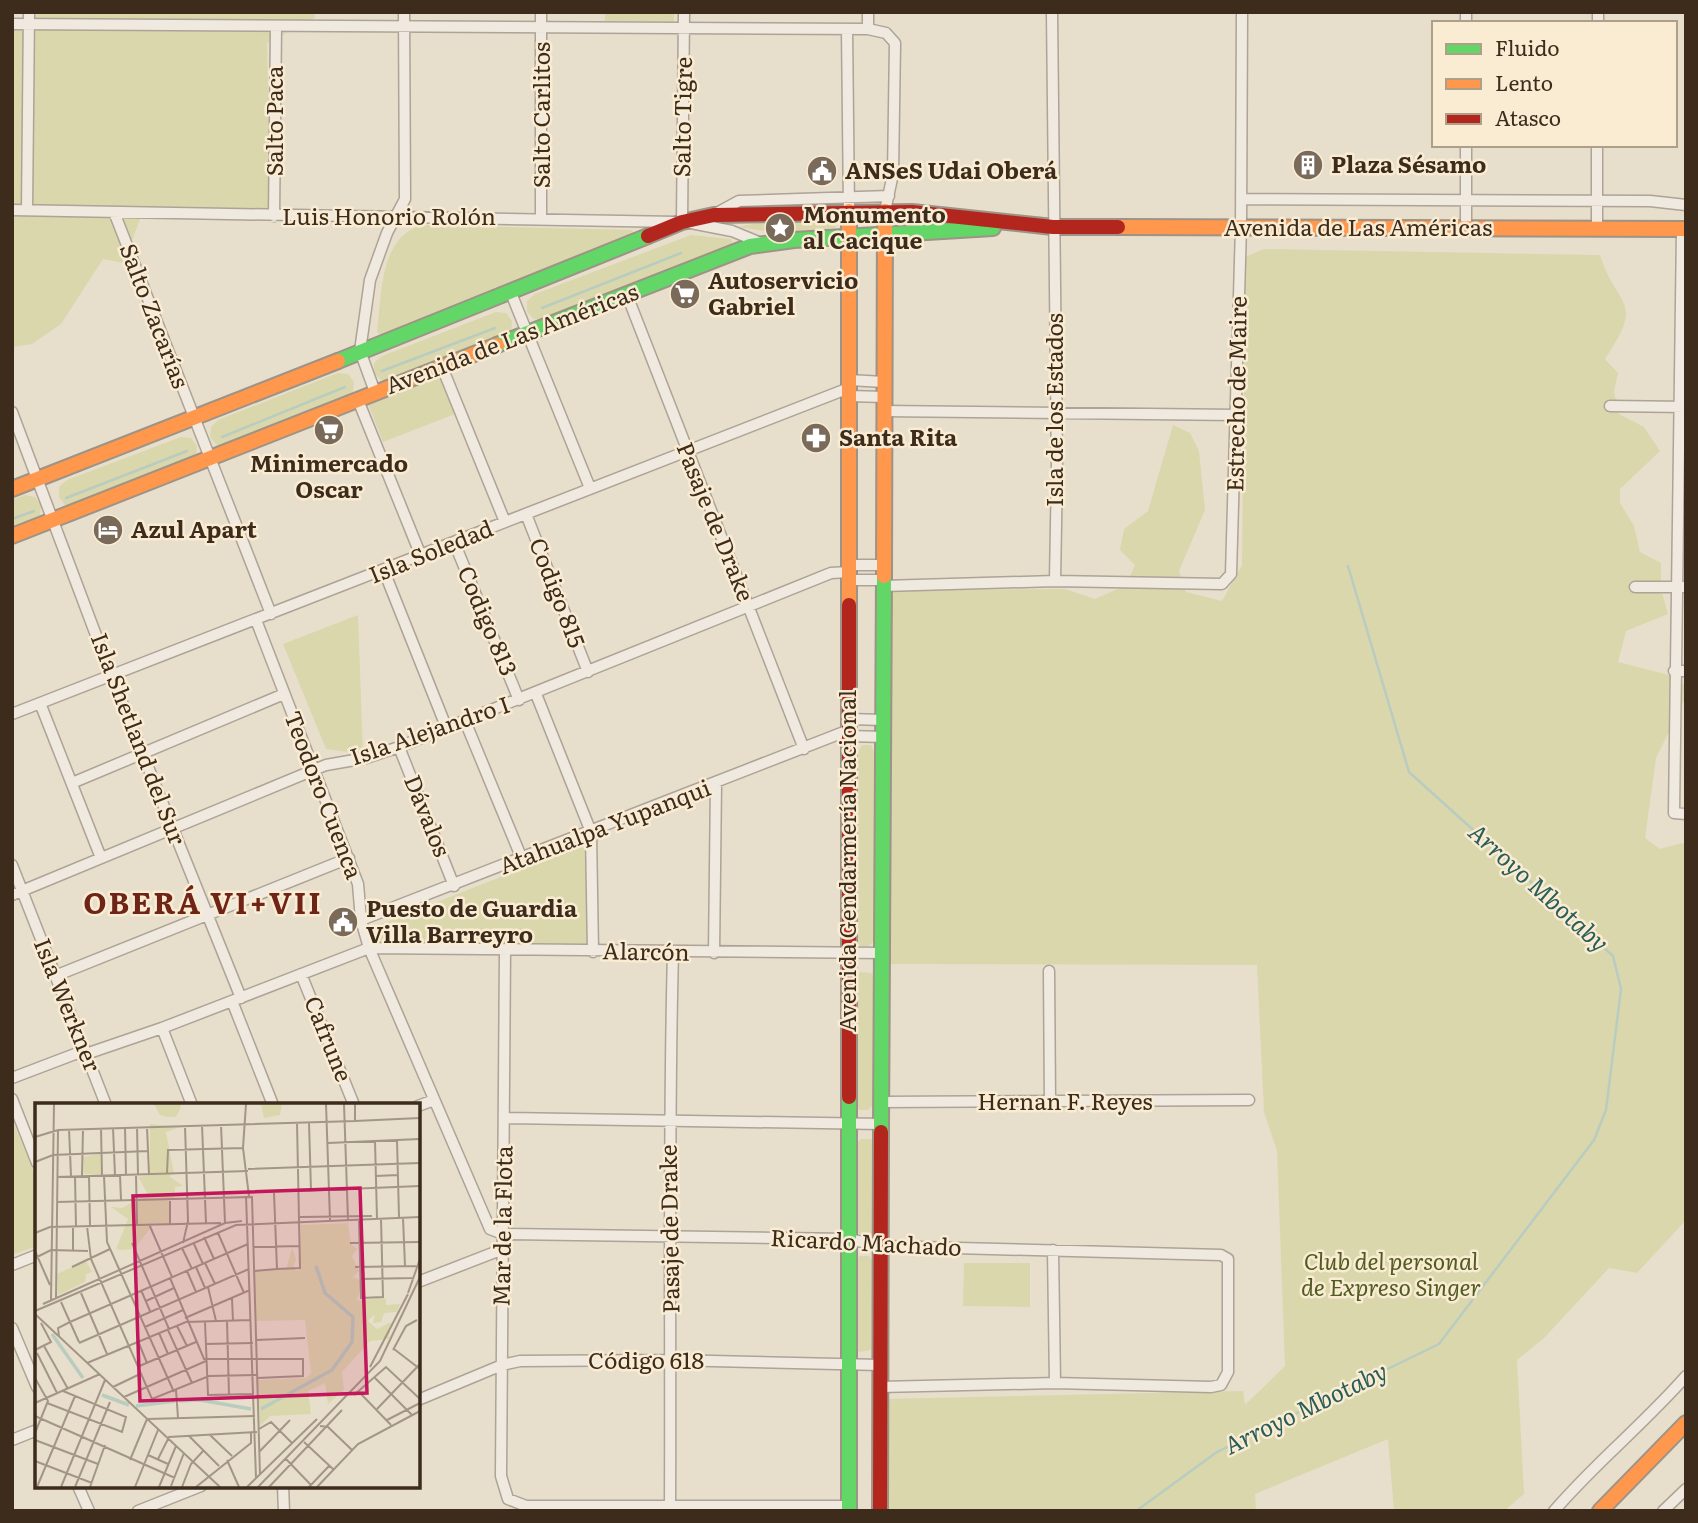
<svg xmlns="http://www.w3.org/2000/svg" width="1698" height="1523" font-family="Literata,serif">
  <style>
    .green { fill: #dad7ad }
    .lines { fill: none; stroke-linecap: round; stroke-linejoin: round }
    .stream { stroke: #b8ccbf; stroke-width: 2.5 }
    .street-casing { stroke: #ada396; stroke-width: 13 }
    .fast-casing { stroke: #9d9386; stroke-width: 18 }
    .slow-casing { stroke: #9d9386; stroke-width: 18 }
    .jam-casing { stroke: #9d9386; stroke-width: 18 }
    .street { stroke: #efe9df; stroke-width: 10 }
    .fast { stroke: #63d668; stroke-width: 14 }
    .slow { stroke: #ff974d; stroke-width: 14 }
    .jam { stroke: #b3261e; stroke-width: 14 }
    .labels { text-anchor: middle; stroke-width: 5; stroke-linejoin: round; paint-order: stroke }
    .street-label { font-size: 23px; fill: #3d2b1c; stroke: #f9ecd2 }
    .poi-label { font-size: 23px; font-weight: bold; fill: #3d2b1c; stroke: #f9ecd2; text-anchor: start }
    .park-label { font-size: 23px; font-style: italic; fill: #505c21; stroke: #f9ecd2 }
    .water-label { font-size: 24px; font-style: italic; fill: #2a5e59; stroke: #f9ecd2 }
    .district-label { font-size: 30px; font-weight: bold; letter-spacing: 2px; fill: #6e2517; stroke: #f9ecd2 }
    .inset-river { fill: none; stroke: #b8ccbf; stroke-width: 3.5 }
    .inset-road { fill: none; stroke: #a49686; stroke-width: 2 }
    .view { fill: #c2185b; fill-opacity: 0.15; stroke: #c2185b; stroke-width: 3.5 }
    .inset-edge { fill: none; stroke: #3d2b1c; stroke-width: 3.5 }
  </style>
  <rect width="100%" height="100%" fill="#e8decc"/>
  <!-- green -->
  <path class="green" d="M 44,12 L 314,12 L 315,18 L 267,43 L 271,215 L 141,217 L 123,263 L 103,259 L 61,324 L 32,344 L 12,347 L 12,23 Z
    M 605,12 L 674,12 L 674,22 L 605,21 Z
    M 832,220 L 836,228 L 779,233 L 738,227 L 762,222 Z
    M 422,225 L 632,230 L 636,238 L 382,336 L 377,332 C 382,295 379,237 422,225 Z
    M 691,235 L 731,239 L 734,246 L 706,254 L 698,261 L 544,320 L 534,319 L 527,312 L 527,301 L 535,294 Z
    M 1264,249 L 1600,255 C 1617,309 1646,298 1605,359 L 1618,373 L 1614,392 L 1619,414 L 1644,427 L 1660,451 L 1620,489 L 1620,503 L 1634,526 L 1640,552 L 1661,563 L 1661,589 L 1668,614 L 1626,631 L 1618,662 L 1673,676 L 1686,686 L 1686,697 L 1656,758 L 1645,838 L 1660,849 L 1686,842 L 1686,1220 L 1637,1273 L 1609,1268 L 1544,1338 L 1517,1360 L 1524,1494 L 1504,1511 L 1394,1511 L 1388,1439 L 1255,1494 L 1256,1511 L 888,1511 L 886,1399 L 1243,1391 L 1245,1405 L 1285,1366 L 1277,1151 L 1264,1112 L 1257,965 L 888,964 L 881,590 L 1065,589 L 1095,599 L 1126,585 L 1135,565 L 1120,550 L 1124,529 L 1148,511 L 1173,425 L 1190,433 L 1199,451 L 1205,510 L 1179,571 L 1186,592 L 1222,601 L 1242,565 L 1245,257 Z
    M 496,312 L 506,313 L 512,321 L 511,331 L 503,337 L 391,381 L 381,380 L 374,373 L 374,363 L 382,356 Z
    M 338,373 L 348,374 L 354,382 L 353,392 L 345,398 L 227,445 L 217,445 L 210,437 L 211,427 L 218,420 Z
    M 439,374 L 455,414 L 383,442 L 367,401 Z
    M 181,437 L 191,438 L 197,446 L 196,456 L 76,506 L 65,505 L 59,497 L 59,487 L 67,480 Z
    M 25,495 L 35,497 L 41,505 L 40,515 L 12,528 L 12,500 Z
    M 358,615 L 363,754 L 326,749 L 283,644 Z
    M 862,745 L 871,745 L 875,754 L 875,940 L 869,946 L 860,946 L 855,941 L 857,753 Z
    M 579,846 L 589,850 L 588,946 L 376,945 L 371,928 Z
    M 861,972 L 871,973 L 874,977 L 874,1104 L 868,1110 L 859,1110 L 855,1105 L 856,977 Z
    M 12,1119 L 37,1180 L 37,1246 L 12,1255 Z
    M 861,1139 L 871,1139 L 874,1144 L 872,1233 L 861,1236 L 855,1229 L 856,1144 Z
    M 860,1256 L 869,1256 L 873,1261 L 871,1350 L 859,1352 L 854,1346 L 855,1260 Z
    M 964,1263 L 1030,1263 L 1030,1307 L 963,1306 Z"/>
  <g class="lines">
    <!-- stream -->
    <path class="stream" d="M 542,308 L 681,253
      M 382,371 L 495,328
      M 222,437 L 345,387
      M 66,498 L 187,451
      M 12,519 L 34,511
      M 1136,1511 L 1217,1452 L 1439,1344 L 1594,1140 L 1606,1110 L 1621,989 L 1613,956 L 1409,772 L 1348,566"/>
    <!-- street casing -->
    <g class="street-casing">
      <path id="street" d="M 541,12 L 541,217
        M 868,12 L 868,29
        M 1466,23 L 1466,12
        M 1598,23 L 1598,12
        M 12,24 L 868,29 L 886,33 L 895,43 L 893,174 L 885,211
        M 847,29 L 849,211
        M 1241,199 L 1650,201 L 1686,205
        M 12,210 L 677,222
        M 27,210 L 29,12
        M 114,212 L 271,614
        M 715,214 L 739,201 L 889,196
        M 274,216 L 276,26
        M 682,222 L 684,12
        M 691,223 L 732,231 L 761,243
        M 1466,229 L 1466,145
        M 1597,229 L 1597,145
        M 1682,229 L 1674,813 L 1686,814
        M 511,293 L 590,488
        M 627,295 L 804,749
        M 442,367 L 505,522
        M 849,380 L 884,382
        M 375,392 L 360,351 L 370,280 L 387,233 L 405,199 L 404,12
        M 849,396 L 884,397
        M 358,400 L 421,556
        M 1610,406 L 1686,407
        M 884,411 L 1236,415
        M 12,412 L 111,675 L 241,998
        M 526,514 L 588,672
        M 454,542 L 519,700
        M 849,565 L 883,565
        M 384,571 L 447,729
        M 849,580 L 883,580
        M 1055,581 L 1222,584 L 1231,574 L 1241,226 L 1242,12
        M 883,586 L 1055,581 L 1057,469 L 1052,12
        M 1635,587 L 1686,587
        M 256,620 L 358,884 L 361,920 L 369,948 L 490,1229 L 503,1234 L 849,1239 L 881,1246 L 1221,1255 L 1228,1259 L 1228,1372 L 1221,1385 L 1211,1387 L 1055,1383 L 880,1387
        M 1674,671 L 1686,671
        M 536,694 L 591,832 L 593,952
        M 40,703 L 101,858
        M 12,714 L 849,388
        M 849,719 L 883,720
        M 465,721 L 522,859
        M 849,736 L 883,737
        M 399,747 L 454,886
        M 72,783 L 284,694
        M 12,865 L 106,1105
        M 12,895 L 326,765 L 366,758 L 399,747 L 831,573 L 849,572
        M 361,920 L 849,730
        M 505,951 L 501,1476 L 508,1499 L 526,1506 L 849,1506
        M 714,953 L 716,783
        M 1049,971 L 1050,1103
        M 301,974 L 354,1105
        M 55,976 L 349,858
        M 232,1001 L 273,1105
        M 162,1028 L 192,1105
        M 12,1078 L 75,1054 L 86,1054 L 162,1028 L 369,948 L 882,953
        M 12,1099 L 37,1163
        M 881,1102 L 1249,1100
        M 418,1106 L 434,1100
        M 504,1118 L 881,1124
        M 1053,1250 L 1055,1383
        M 12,1265 L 37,1255
        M 418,1282 L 503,1249
        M 12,1328 L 37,1387
        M 418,1400 L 502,1365 L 520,1361 L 671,1360 L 880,1365
        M 12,1440 L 37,1430
        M 78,1486 L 89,1511
        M 283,1486 L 284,1511
        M 670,1506 C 671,1321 668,1137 673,953
        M 138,1511 L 201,1486
        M 1554,1511 C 1595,1463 1644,1424 1686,1376
        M 1663,1511 L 1686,1489"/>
    </g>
    <!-- fast casing -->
    <g class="fast-casing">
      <path id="fast" d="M 497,345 L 750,246 L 794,240 L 993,228
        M 338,361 L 648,236
        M 849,1097 L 849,1511
        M 881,1132 L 884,576"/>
    </g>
    <!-- slow casing -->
    <g class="slow-casing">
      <path id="slow" d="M 849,211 L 849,605
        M 1118,227 L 1686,229
        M 12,489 L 338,361
        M 12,536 L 497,345
        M 884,576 L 885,211
        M 1600,1511 L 1686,1423"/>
    </g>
    <!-- jam casing -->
    <g class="jam-casing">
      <path id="jam" d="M 648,236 L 682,222 L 714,215 L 912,212 L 1053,227 L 1118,227
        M 849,605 L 849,1097
        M 880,1511 L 881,1132"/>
    </g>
    <!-- street -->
    <use href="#street" class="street"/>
    <!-- fast -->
    <use href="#fast" class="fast"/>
    <!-- slow -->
    <use href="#slow" class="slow"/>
    <!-- jam -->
    <use href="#jam" class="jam"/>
  </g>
  <!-- icons -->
  <defs>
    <g id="building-disc" transform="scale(1.575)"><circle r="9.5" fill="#796a5a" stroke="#f9ecd2"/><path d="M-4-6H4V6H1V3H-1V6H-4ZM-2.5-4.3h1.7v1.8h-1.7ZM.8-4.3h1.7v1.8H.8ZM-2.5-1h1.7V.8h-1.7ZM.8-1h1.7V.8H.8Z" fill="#fff"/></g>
    <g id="civic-disc" transform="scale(1.575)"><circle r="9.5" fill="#796a5a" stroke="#f9ecd2"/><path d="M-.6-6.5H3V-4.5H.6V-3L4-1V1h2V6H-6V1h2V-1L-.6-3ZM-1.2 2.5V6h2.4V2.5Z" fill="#fff"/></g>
    <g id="sight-disc" transform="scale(1.575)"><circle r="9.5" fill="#796a5a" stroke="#f9ecd2"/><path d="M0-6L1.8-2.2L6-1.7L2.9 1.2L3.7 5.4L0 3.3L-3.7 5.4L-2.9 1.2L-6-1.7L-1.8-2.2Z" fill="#fff"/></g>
    <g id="supermarket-disc" transform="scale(1.575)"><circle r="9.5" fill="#796a5a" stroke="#f9ecd2"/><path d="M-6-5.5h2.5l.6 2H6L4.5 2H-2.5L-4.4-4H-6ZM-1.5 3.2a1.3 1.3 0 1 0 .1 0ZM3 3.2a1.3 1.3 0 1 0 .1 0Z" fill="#fff"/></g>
    <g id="pharmacy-disc" transform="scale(1.575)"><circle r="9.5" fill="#796a5a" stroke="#f9ecd2"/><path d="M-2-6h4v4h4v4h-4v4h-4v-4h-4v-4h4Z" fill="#fff"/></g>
    <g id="hotel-disc" transform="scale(1.575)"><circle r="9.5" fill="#796a5a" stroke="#f9ecd2"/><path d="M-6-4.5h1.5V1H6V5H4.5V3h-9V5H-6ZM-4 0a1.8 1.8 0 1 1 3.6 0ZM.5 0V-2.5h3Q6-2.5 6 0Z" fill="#fff"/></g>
  </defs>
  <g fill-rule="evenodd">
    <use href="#building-disc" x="1308" y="165"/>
    <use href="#civic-disc" x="822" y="171"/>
    <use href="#sight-disc" x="780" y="228"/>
    <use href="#supermarket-disc" x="685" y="294"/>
    <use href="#supermarket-disc" x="329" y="430"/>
    <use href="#pharmacy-disc" x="816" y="438"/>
    <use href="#hotel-disc" x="108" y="530"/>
    <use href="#civic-disc" x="343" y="922"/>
  </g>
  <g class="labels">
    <!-- street labels -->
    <g class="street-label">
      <text transform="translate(542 115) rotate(-90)" y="8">Salto Carlitos</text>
      <text transform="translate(683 117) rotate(-89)" y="8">Salto Tigre</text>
      <text transform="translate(275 121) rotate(-90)" y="8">Salto Paca</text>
      <text x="389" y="225">Luis Honorio Rolón</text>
      <text x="1358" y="236">Avenida de Las Américas</text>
      <text transform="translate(154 316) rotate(69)" y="8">Salto Zacarías</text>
      <text transform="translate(512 339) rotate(-21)" y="8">Avenida de Las Américas</text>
      <text transform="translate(1237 394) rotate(-89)" y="8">Estrecho de Maire</text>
      <text transform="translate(1055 410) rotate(-90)" y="8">Isla de los Estados</text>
      <text transform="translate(715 522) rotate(68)" y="8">Pasaje de Drake</text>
      <text transform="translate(431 552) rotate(-22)" y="8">Isla Soledad</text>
      <text transform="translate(557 593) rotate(69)" y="8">Codigo 815</text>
      <text transform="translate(487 621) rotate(67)" y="8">Codigo 813</text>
      <text transform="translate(430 731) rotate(-19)" y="8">Isla Alejandro I</text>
      <text transform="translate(138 739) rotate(69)" y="8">Isla Shetland del Sur</text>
      <text transform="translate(323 795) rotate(69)" y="8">Teodoro Cuenca</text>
      <text transform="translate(427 816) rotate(68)" y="8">Dávalos</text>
      <text transform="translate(605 827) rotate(-21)" y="8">Atahualpa Yupanqui</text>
      <text transform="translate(848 861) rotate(-90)" y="8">Avenida Gendarmería Nacional</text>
      <text transform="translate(646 952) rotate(1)" y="8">Alarcón</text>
      <text transform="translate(67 1005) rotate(68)" y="8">Isla Werkner</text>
      <text transform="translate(328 1039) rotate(68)" y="8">Cafrune</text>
      <text x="1065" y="1110">Hernan F. Reyes</text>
      <text transform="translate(503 1226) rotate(-89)" y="8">Mar de la Flota</text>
      <text transform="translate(670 1229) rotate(-91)" y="8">Pasaje de Drake</text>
      <text transform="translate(866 1243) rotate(3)" y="8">Ricardo Machado</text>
      <text x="646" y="1369">Código 618</text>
    </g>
    <!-- poi labels -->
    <g class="poi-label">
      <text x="1331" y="173">Plaza Sésamo</text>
      <text x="845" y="179">ANSeS Udai Oberá</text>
      <text x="803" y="223">Monumento<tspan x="803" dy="26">al Cacique</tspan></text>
      <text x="708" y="289">Autoservicio<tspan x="708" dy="26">Gabriel</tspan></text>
      <text x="839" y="446">Santa Rita</text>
      <text x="329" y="472" text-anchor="middle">Minimercado<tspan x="329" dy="26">Oscar</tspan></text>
      <text x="131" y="538">Azul Apart</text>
      <text x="366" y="917">Puesto de Guardia<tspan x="366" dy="26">Villa Barreyro</tspan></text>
    </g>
    <!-- park labels -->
    <g class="park-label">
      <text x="1391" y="1270">Club del personal<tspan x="1391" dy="26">de Expreso Singer</tspan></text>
    </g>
    <!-- water labels -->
    <g class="water-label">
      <text transform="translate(1538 888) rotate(42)" y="8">Arroyo Mbotaby</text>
      <text transform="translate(1306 1409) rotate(-26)" y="8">Arroyo Mbotaby</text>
    </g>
    <!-- district labels -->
    <g class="district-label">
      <text x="203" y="914">OBERÁ VI+VII</text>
    </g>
  </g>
  <!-- overview -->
  <g transform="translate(35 1103)">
    <rect width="385" height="385" fill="#e8decc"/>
    <path d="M 119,1 L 146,1 L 145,6 L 141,14 L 132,14 L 125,12 ZM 226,1 L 247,1 L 245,12 L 229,15 ZM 115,21 L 145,24 L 131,29 L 139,71 L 134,73 L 148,83 L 140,84 L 140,94 L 134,98 L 135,121 L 118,122 L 99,146 L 85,147 L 81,146 L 93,116 L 76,104 L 87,105 L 113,91 L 103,74 L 115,72 ZM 65,51 L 66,71 L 49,71 L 48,54 ZM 313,120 L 316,141 L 322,146 L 317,153 L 324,168 L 318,174 L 327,178 L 322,198 L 344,195 L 351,196 L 351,202 L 365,201 L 362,209 L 349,210 L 346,219 L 338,220 L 340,211 L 333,218 L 342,226 L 356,219 L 354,236 L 335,238 L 307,269 L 309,287 L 293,301 L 290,280 L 273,288 L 276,311 L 235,313 L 225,323 L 223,277 L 271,275 L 276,270 L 270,217 L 221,218 L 218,168 L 251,167 L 257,145 L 261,156 L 258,165 L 264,168 L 266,122 ZM 51,158 L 57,169 L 51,171 L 50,179 L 23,192 L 22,171 Z" fill="#dad7ad"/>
    <path class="inset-river" d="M 17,231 L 48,275M 67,292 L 94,302M 144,298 L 165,297 L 216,306M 101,303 L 140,298M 226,306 L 297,267 L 317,239 L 318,214 L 290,190 L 281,163"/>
    <path class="inset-road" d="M 211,1 L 208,45 L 214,93M 291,1 L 295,117M 309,1 L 313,117M 320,18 L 385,15M 274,20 L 276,87M 167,22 L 171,120M 186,22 L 190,120M 102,24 L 103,71M 112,24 L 114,71M 66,25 L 67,73M 78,25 L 80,72M 90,25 L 91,72M 34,26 L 36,73M 0,34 L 23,27 L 320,18 L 320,1M 362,37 L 364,114M 340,38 L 342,116M 293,40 L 385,36M 0,59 L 18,52 L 113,48M 213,66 L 385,60M 132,70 L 133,47 L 208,45M 101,71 L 102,121M 85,72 L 86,97M 40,73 L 41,124M 47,73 L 48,26M 54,73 L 55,123M 69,73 L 72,139 L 139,289M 341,73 L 363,72M 22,74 L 213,68M 264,88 L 385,83M 211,93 L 221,375M 135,96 L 135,121M 22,99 L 217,94 L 225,372M 265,114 L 337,113M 368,115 L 370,163M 324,116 L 326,195 L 348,194 L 346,116M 114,121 L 137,174M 52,123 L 56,156 L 117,296 L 174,273 L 222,272M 38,124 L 38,148M 0,130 L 15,124 L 186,120M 183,130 L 209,190M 169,134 L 179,156M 97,140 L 134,226M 148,140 L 153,118 L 150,23M 315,140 L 385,139M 159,141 L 168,161M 218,144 L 265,143M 147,145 L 157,166M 0,148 L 15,182M 0,155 L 16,147 L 53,148M 170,160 L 180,181M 37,164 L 75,146M 161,164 L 170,185M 320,164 L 383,163M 242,166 L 265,165 L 262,20M 152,168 L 161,189M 219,168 L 242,166 L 239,90M 135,175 L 169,256 L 268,256 L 268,273 L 222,275M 325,176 L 379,175M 173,184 L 181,218M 106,187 L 115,208M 46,190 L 72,251M 373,190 L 385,156M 197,195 L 198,218M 21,196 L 23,27M 16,197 L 19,1M 111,198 L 139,185M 26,199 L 44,239M 8,201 L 190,120 L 207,118M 0,208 L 201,122 L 385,114M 0,211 L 185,384M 150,215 L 215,187M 192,218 L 194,292M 170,219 L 173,292 L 218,291M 142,223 L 152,243M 110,224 L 148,207M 133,227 L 157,280M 124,230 L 133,251M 24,233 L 23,225 L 35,219 L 213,141M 221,237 L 270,235M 103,238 L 112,260M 44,240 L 214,166M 170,241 L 218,240M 9,243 L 33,286M 359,246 L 385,266M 0,247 L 16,239 L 6,220M 358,247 L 371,223 L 382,217M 2,250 L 22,290M 52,260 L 151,219 L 216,217M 102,264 L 161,239M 335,264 L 373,191M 0,275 L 13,298 L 0,330M 340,275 L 377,312M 78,284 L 105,271M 141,287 L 143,315M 325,290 L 356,322M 319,292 L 351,264 L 385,296M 89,294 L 171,258M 0,300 L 65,271M 12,300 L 87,329 L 91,314 L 28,288M 342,306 L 385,261M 0,313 L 140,375M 113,316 L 220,313M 352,317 L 385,300M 285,323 L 293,324 L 317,347M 224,326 L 236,319 L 257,340M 175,332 L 197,353M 154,333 L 184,363M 0,337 L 63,361M 269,339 L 298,366M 225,348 L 255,317M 113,352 L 133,361M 123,356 L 134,334 L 222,329M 251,356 L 276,382M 95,357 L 112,316M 192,357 L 204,384M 0,358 L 57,380M 136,383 L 149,350M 2,384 L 40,293M 26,384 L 70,277M 40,384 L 75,299M 55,384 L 70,342M 100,384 L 123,327M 124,384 L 141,343M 147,384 L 156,361 L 169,347M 161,384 L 216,340 L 216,330M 212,384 L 282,316M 223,384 L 345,258 L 385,174M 234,384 L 307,307M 274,384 L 294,363M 282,384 L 323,341 L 385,308"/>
    <path class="view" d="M 325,85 L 332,290 L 105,298 L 98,93 Z"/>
    <rect width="385" height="385" class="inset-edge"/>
  </g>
  <!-- border -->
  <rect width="1698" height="1523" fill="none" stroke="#3d2b1c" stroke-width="28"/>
  <!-- legend -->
  <rect x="1432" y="21" width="245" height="126" fill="#f9ecd2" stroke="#ae9f89" stroke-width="2"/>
  <rect x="1446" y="44" width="35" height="10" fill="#63d668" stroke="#ae9f89" stroke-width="2"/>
  <text x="1495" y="56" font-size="21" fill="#3d2b1c">Fluido</text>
  <rect x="1446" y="79" width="35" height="10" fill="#ff974d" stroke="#ae9f89" stroke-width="2"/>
  <text x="1495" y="91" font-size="21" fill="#3d2b1c">Lento</text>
  <rect x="1446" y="114" width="35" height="10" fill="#b3261e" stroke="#ae9f89" stroke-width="2"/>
  <text x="1495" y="126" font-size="21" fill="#3d2b1c">Atasco</text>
</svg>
